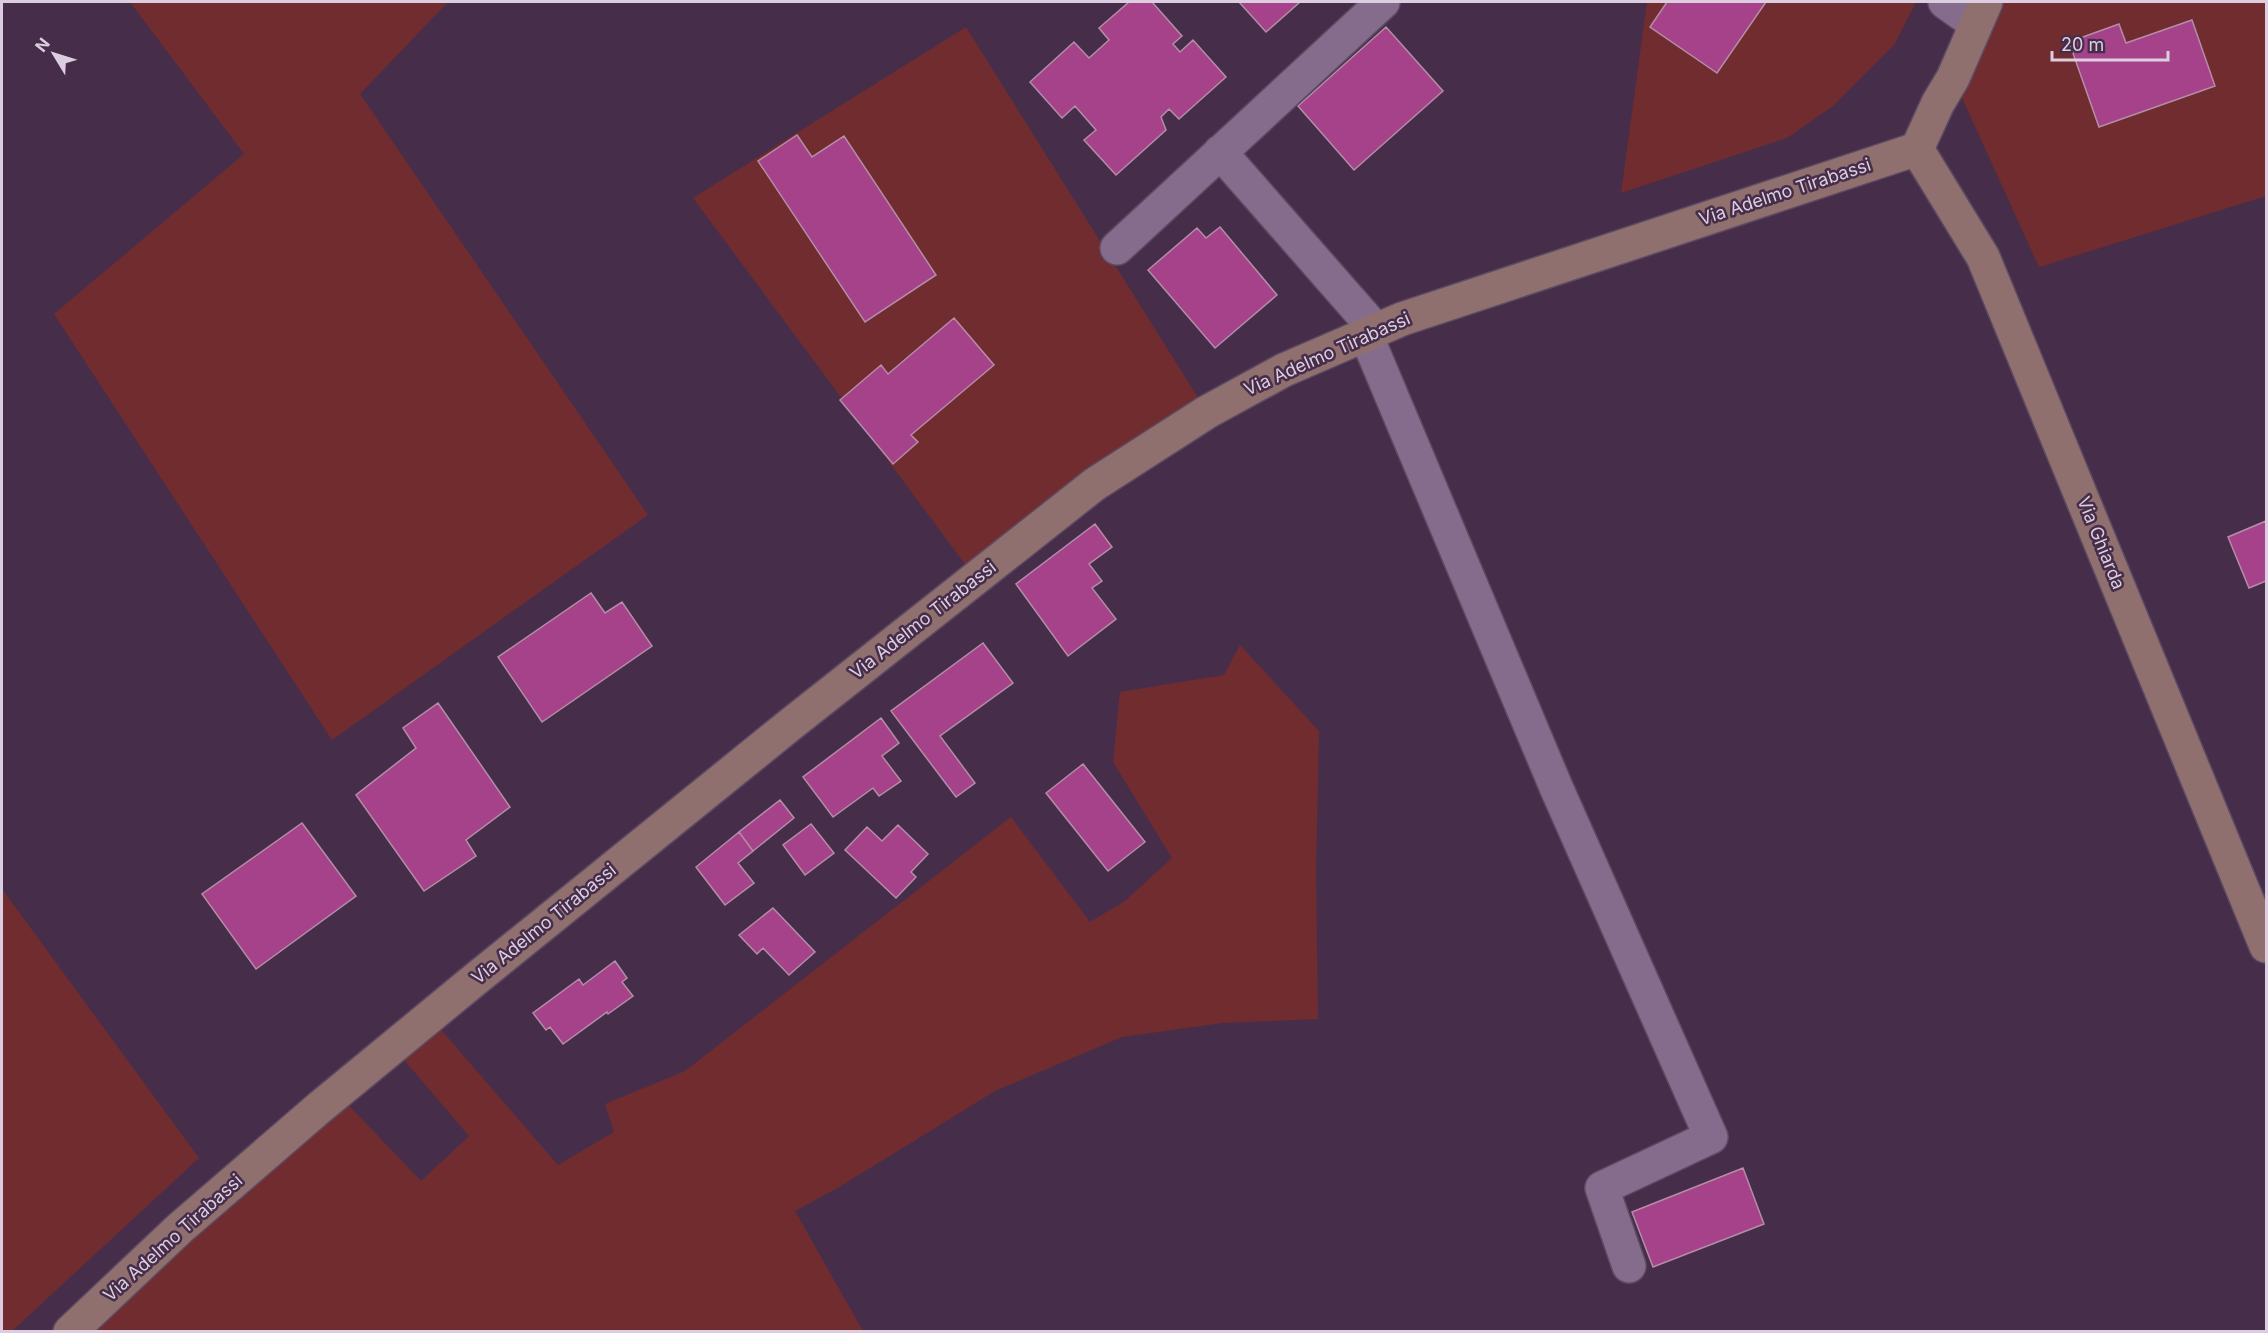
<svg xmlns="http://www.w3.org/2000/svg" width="2268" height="1333" font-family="Inter,sans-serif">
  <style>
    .green { fill: #712c2f }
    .building { fill: #a64289; stroke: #b48da6; stroke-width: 1.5 }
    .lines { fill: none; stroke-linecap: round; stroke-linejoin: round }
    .street-casing { stroke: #5d4a62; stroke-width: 36 }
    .secondary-casing { stroke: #5d4a62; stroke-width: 36 }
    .street { stroke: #866c8c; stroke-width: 33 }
    .secondary { stroke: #8f706f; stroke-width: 33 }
    .labels { text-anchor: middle; stroke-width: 5; stroke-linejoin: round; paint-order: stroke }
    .street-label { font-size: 18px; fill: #dccee0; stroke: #462e4b }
  </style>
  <rect width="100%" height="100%" fill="#462e4b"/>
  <!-- green -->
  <path class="green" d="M 130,2 L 448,2 L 360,94 L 648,515 L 332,740 L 54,314 L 244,154 Z
    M 1647,2 L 1916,2 L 1894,45 L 1833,106 L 1787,138 L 1621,193 Z
    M 1986,2 L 2266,2 L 2266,196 L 2039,267 L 1953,78 Z
    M 966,27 L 1207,412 L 976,579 L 693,198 Z
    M 1240,645 L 1319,731 L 1316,871 L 1318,1019 L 1222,1023 L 1122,1037 L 995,1091 L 836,1189 L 795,1211 L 863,1331 L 70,1332 L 337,1093 L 421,1181 L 469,1136 L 393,1047 L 430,1017 L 558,1165 L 614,1132 L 605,1104 L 685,1071 L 1011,817 L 1090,922 L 1125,901 L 1172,858 L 1113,762 L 1120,692 L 1224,675 Z
    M 2,889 L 199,1158 L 11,1332 L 2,1331 Z"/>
  <!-- building -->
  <path class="building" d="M 1129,2 L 1152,2 L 1182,36 L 1173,44 L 1180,52 L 1193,40 L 1226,77 L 1179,119 L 1169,109 L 1161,117 L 1166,130 L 1116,175 L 1084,140 L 1096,130 L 1075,106 L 1062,118 L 1030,82 L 1074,42 L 1089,58 L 1109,40 L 1099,28 Z
    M 1239,2 L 1300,2 L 1266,32 Z
    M 1667,2 L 1766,2 L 1717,73 L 1650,27 Z
    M 2192,20 L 2215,86 L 2099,127 L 2069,42 L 2119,24 L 2126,43 Z
    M 1386,27 L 1443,91 L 1354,170 L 1298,106 Z
    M 797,135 L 812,157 L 844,136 L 936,275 L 865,322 L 758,161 Z
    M 1220,227 L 1277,295 L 1215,348 L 1148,270 L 1197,228 L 1206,238 Z
    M 954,318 L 994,365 L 911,435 L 918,442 L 893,464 L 840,400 L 881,365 L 888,374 Z
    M 2266,521 L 2266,581 L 2249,588 L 2228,537 Z
    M 1095,524 L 1112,547 L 1089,564 L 1102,581 L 1092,588 L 1116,619 L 1068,656 L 1016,584 Z
    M 591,593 L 605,613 L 622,602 L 652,646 L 542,722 L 498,657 Z
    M 983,643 L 1013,683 L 940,736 L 975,783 L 956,797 L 891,711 Z
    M 438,703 L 510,807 L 466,840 L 476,856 L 424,891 L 356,795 L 416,748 L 403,728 Z
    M 881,718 L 899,743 L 882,756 L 901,781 L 879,796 L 873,788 L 833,817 L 803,777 Z
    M 1083,764 L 1145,842 L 1108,871 L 1046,793 Z
    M 780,800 L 794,818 L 753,851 L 739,832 Z
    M 302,823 L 356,896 L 256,969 L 202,894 Z
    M 811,824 L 834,853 L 805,875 L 783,845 Z
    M 898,825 L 928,854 L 911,872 L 916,877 L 896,898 L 845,850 L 867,827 L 882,841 Z
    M 739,832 L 753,851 L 738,863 L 754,883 L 725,905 L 696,867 Z
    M 773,908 L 815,952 L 789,975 L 763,948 L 757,954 L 739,935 Z
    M 615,961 L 627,978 L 622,982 L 633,996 L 608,1014 L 607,1012 L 563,1044 L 550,1027 L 546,1030 L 533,1013 L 579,979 L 583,985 Z
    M 1743,1168 L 1764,1224 L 1653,1267 L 1632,1212 Z"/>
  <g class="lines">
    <!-- street casing -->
    <g class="street-casing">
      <path id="street" d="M 1945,2 L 1976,24
        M 1220,152 L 1376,330
        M 1117,248 L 1383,2
        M 1366,335 L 1556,787 L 1711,1137 L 1602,1188 L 1629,1266"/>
    </g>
    <!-- secondary casing -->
    <g class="secondary-casing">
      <path id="secondary" d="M 1917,149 L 1983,257 L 2266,946
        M 1917,149 L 1938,103 L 1953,78 L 1986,2
        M 70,1332 L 179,1229 L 319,1108 L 472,982 L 791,724 L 1095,484 L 1207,412 L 1284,370 L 1402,319 L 1917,149"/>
    </g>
    <!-- street -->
    <use href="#street" class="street"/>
    <!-- secondary -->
    <use href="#secondary" class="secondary"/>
  </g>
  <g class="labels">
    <!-- street labels -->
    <g class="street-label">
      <text transform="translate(1785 192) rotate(-18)" y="6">Via Adelmo Tirabassi</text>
      <text transform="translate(1327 354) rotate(-24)" y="6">Via Adelmo Tirabassi</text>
      <text transform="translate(2101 543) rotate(68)" y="6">Via Ghiarda</text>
      <text transform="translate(923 620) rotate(-38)" y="6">Via Adelmo Tirabassi</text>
      <text transform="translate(544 924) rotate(-39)" y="6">Via Adelmo Tirabassi</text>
      <text transform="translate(173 1238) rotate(-42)" y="6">Via Adelmo Tirabassi</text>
    </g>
  </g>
  <!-- border -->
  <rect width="2268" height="1333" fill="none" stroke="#dccee0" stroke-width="6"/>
  <!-- north arrow -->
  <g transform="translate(54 54) rotate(308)" stroke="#462e4b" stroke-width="4.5" paint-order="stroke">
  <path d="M0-4.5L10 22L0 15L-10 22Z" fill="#dccee0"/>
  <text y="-9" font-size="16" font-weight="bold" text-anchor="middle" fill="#dccee0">N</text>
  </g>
  <!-- scale -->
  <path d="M2052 51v9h116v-9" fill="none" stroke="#dccee0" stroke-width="3"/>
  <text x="2061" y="51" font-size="18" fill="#dccee0" stroke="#462e4b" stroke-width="4.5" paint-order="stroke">20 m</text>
</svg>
